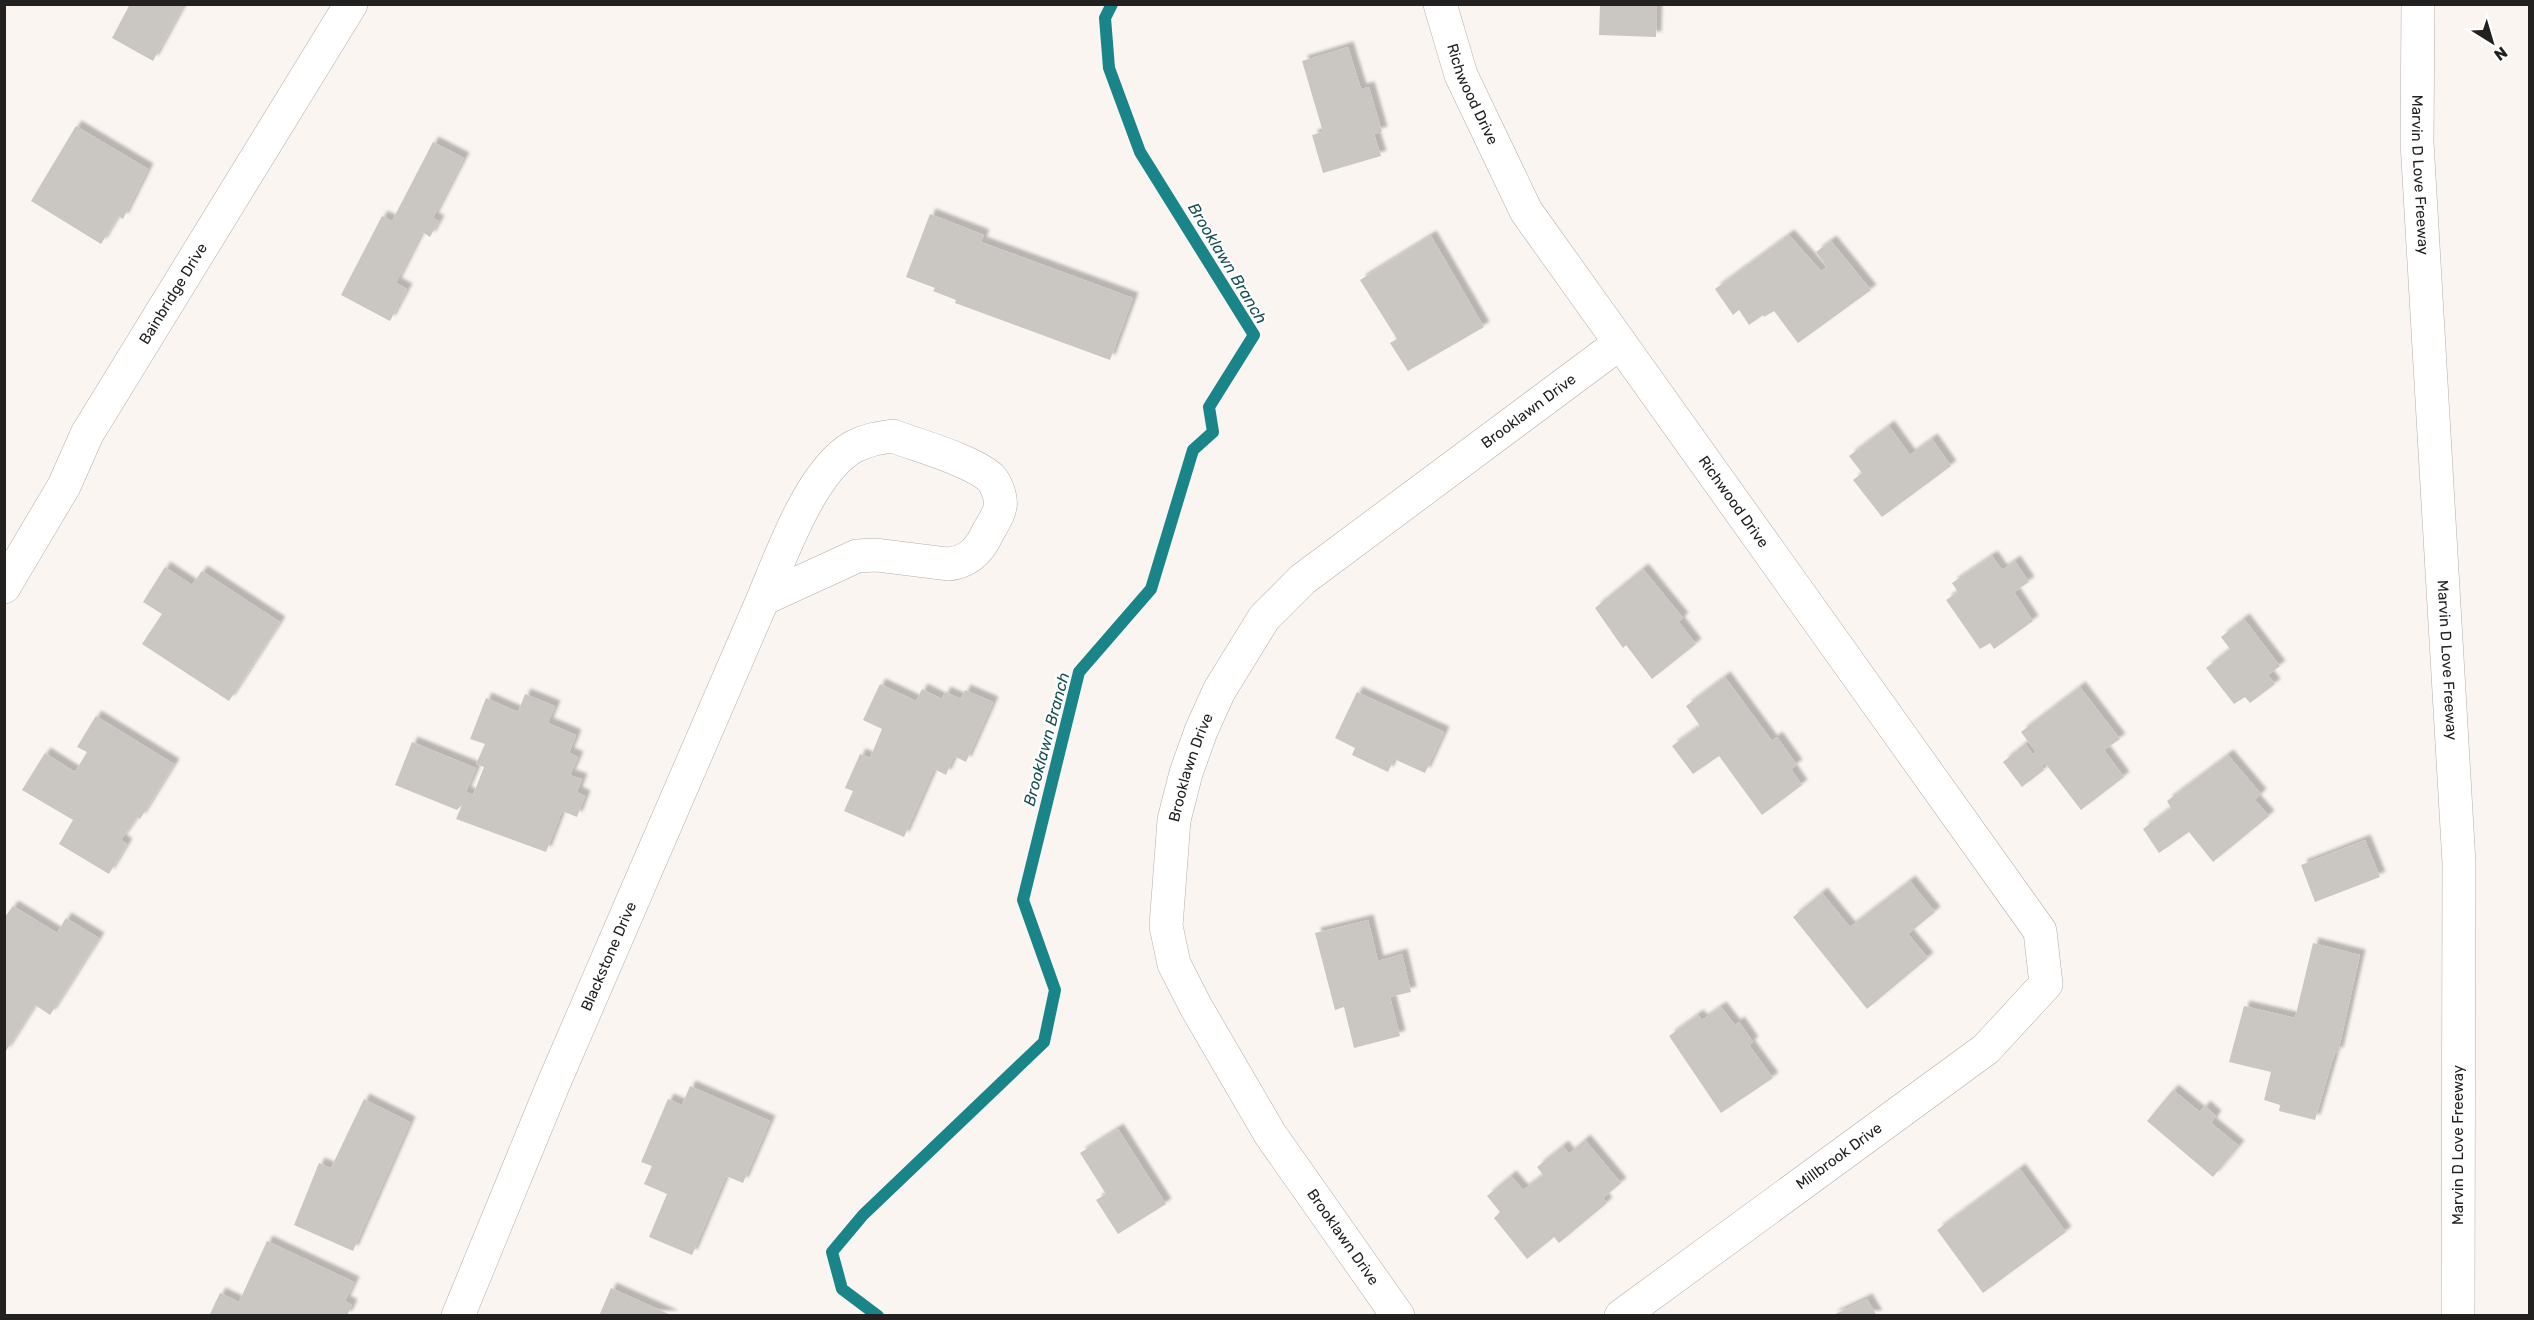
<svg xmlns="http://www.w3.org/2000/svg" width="2534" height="1320" font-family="Rubik,sans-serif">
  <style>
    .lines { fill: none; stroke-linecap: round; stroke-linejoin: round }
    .stream { stroke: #198588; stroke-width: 12 }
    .building { fill: #cac7c2; filter: url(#shadow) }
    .minor-casing { stroke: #b3adab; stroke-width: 34 }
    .major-casing { stroke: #b3adab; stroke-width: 34 }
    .minor { stroke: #fff; stroke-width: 33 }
    .major { stroke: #fff; stroke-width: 33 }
    .labels { text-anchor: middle; stroke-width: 4.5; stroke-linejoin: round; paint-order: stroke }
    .street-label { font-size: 15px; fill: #232120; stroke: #fff }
    .water-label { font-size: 16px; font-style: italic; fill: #175052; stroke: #fff }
  </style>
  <defs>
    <filter id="shadow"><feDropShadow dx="5.5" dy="-5.5" stdDeviation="1.5" flood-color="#0004"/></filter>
  </defs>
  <rect width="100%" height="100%" fill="#fbf5f2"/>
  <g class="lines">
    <!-- stream -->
    <path class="stream" d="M 878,1316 L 842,1289 L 832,1252 L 863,1215 L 1044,1042 L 1055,990 L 1023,900 L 1079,672 L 1151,589 L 1193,450 L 1213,432 L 1209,407 L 1254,335 L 1140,152 L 1109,68 L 1105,18 L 1112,4"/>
  </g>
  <!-- building -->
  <path class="building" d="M 130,4 L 184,4 L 153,61 L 112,38 Z
    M 1600,4 L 1657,4 L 1656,37 L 1599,35 Z
    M 1348,47 L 1361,89 L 1369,87 L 1382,132 L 1374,134 L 1381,156 L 1323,173 L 1312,135 L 1323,132 L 1302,61 Z
    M 76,126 L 148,169 L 123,219 L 118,216 L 101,244 L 31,201 Z
    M 433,142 L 464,158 L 433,218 L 439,221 L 430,237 L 422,232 L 396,283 L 407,289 L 390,321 L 341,295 L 382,216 L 392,221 Z
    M 930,214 L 984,235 L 981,242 L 1133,298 L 1110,360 L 955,303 L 956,300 L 933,291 L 935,288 L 906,277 Z
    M 1789,235 L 1821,271 L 1827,267 L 1816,252 L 1831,241 L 1871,290 L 1798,343 L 1774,311 L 1764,317 L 1763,315 L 1749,325 L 1739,310 L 1733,315 L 1715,289 Z
    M 1431,236 L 1484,327 L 1408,371 L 1390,343 L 1397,339 L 1360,280 Z
    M 1889,426 L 1910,455 L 1932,439 L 1951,466 L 1882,517 L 1853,480 L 1862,473 L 1849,456 Z
    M 1992,556 L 2002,570 L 2015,561 L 2029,582 L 2014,592 L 2033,621 L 1994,649 L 1990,643 L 1980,649 L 1946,600 L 1958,592 L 1952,583 Z
    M 165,567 L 192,585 L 202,571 L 280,622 L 229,701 L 142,644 L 162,614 L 143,602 Z
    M 1643,569 L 1683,618 L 1679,622 L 1696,644 L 1652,679 L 1626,645 L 1623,648 L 1595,608 Z
    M 2244,619 L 2280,666 L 2268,675 L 2275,684 L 2250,703 L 2245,697 L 2234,704 L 2206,668 L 2230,649 L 2221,637 Z
    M 1725,677 L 1772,741 L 1777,737 L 1797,765 L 1791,769 L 1802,785 L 1762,815 L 1719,756 L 1693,774 L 1672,746 L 1700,726 L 1686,706 Z
    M 880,684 L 916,701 L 922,689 L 942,699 L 945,692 L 961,699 L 965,690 L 993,702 L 966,762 L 954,756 L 946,775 L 934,769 L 904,837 L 844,811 L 853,791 L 845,788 L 860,754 L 870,758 L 882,729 L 863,720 Z
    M 2080,687 L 2120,739 L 2104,750 L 2124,777 L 2081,810 L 2045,763 L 2042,766 L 2044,770 L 2022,787 L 2003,762 L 2025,744 L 2033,754 L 2036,752 L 2021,732 Z
    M 1357,692 L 1444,732 L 1425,773 L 1394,759 L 1388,772 L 1352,755 L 1355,748 L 1335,738 Z
    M 525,694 L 555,706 L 548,723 L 576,735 L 569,753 L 578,757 L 570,775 L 582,779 L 577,792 L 585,796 L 577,817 L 562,811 L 546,852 L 456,819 L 462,805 L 457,810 L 395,785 L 412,742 L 476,768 L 466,792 L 473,795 L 484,767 L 476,764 L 485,744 L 470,739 L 486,698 L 518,712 Z
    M 96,716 L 174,764 L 140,819 L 137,817 L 121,840 L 127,844 L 109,874 L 59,844 L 73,820 L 22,790 L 45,753 L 75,772 L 87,752 L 77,747 Z
    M 2228,755 L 2261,794 L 2255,800 L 2269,816 L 2213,862 L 2189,832 L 2159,853 L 2143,829 L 2171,808 L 2167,801 Z
    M 2365,840 L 2380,877 L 2315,902 L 2301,865 Z
    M 1910,881 L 1935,912 L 1908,934 L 1928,958 L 1867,1009 L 1793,917 L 1822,893 L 1850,927 Z
    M 13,906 L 57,933 L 66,918 L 99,938 L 50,1015 L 35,1005 L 4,1054 L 4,918 Z
    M 1368,920 L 1378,961 L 1402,954 L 1411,992 L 1390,997 L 1400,1036 L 1354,1048 L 1344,1007 L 1335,1010 L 1315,933 Z
    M 2313,943 L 2360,955 L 2338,1053 L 2335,1052 L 2315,1120 L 2279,1111 L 2280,1105 L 2264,1100 L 2271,1072 L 2229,1062 L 2244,1006 L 2295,1018 Z
    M 1721,1007 L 1735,1025 L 1739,1022 L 1753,1042 L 1749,1045 L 1773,1078 L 1721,1113 L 1669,1036 L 1698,1015 L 1702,1020 Z
    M 690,1086 L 770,1121 L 743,1183 L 726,1176 L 692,1255 L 649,1237 L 667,1194 L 644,1184 L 652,1166 L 641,1162 L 668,1099 L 682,1105 Z
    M 2173,1090 L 2200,1112 L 2205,1106 L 2216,1116 L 2211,1123 L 2239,1146 L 2213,1177 L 2147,1121 Z
    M 364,1099 L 410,1122 L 353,1251 L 294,1225 L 319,1163 L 331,1168 Z
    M 1118,1129 L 1166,1204 L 1118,1234 L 1096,1200 L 1106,1194 L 1080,1153 Z
    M 1585,1140 L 1621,1183 L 1603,1198 L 1607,1203 L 1559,1243 L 1554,1237 L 1527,1259 L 1494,1218 L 1500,1212 L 1487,1196 L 1511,1176 L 1523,1190 L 1543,1175 L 1537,1167 L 1563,1146 L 1569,1154 Z
    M 2020,1169 L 2066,1232 L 1983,1293 L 1937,1230 Z
    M 267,1241 L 354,1282 L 345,1301 L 352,1305 L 347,1316 L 209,1316 L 220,1293 L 239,1302 Z
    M 611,1288 L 673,1316 L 599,1316 Z
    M 1867,1299 L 1877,1316 L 1831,1316 Z"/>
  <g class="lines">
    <!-- minor casing -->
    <g class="minor-casing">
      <g id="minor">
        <path id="s1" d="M 1440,4 L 1461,75 L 1526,211 L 2040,931 L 2046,984 L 1986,1049 L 1621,1316"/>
        <path d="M 893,436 C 919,446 970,460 990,477 C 996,483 1002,498 1000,507 C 999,515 992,525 988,532 C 980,550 969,562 948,564 L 876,555 L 857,556 L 763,599 C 781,556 811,471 853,447 C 866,440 878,438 893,436 Z"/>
        <path id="s2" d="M 4,587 L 64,486 L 87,434 L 351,4"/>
        <path id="s3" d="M 458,1316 L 553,1085 L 763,599"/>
        <path id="s4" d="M 1398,1316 L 1270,1134 L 1196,1007 L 1174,964 L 1166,926 L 1174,820 L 1186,773 L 1201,731 L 1219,691 L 1264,618 L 1303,579 L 1620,343"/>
      </g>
    </g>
    <!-- major casing -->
    <g class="major-casing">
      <g id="major">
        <path id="s5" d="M 2418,4 L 2417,142 L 2459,863 L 2458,1316"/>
      </g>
    </g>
    <!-- minor -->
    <use href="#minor" class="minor"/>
    <!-- major -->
    <use href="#major" class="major"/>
  </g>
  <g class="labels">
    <!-- street labels -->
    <g class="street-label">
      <text dy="5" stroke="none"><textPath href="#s1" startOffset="96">Richwood Drive</textPath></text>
      <text dy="5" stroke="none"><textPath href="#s5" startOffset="171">Marvin D Love Freeway</textPath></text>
      <text dy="5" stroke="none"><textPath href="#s2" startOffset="339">Bainbridge Drive</textPath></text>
      <text dy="5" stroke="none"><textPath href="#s4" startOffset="1122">Brooklawn Drive</textPath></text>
      <text dy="5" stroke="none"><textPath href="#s1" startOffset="582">Richwood Drive</textPath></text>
      <text dy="5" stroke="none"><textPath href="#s5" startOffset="657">Marvin D Love Freeway</textPath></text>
      <text dy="5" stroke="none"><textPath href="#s4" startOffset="618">Brooklawn Drive</textPath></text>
      <text dy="5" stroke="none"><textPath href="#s3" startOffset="390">Blackstone Drive</textPath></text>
      <text transform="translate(2458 1145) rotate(-90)" y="5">Marvin D Love Freeway</text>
      <text transform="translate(1839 1156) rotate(-36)" y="5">Millbrook Drive</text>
      <text transform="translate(1343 1237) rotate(55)" y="5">Brooklawn Drive</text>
    </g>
    <!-- water labels -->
    <g class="water-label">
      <text transform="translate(1228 263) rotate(59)" y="6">Brooklawn Branch</text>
      <text transform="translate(1046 739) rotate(-75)" y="6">Brooklawn Branch</text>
    </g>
  </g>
  <!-- border -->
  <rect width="2534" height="1320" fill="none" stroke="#232120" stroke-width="12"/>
  <!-- north arrow -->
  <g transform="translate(2492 42) rotate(143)" stroke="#ffffff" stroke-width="4.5" paint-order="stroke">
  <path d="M0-4.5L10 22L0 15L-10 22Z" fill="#232120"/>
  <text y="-9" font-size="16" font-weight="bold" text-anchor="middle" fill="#232120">N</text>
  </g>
</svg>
